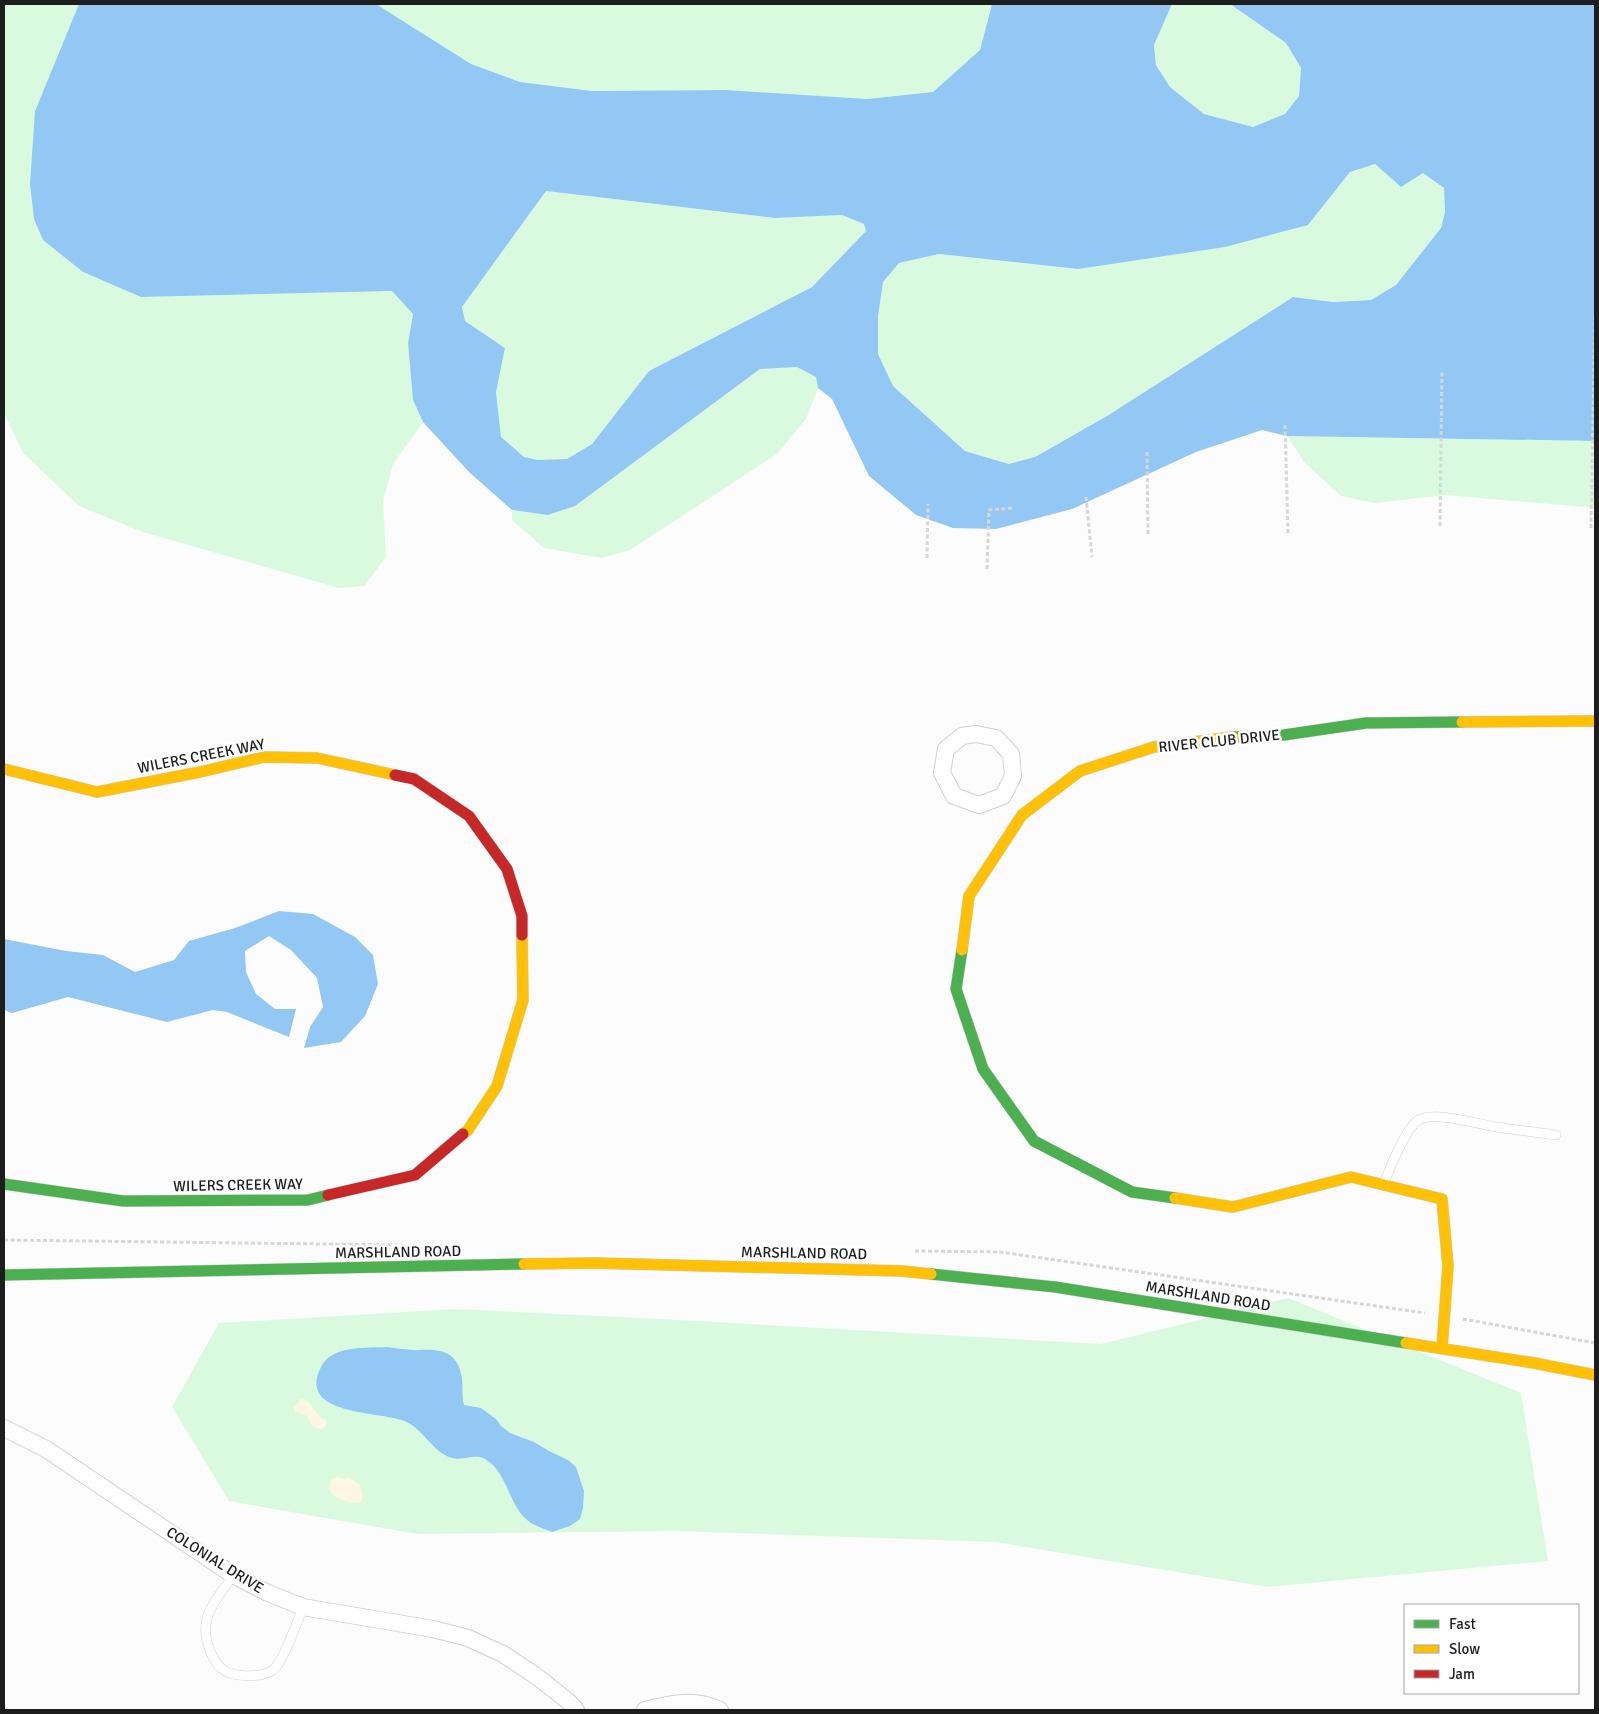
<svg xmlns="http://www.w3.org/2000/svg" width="1599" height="1714" font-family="Signika,sans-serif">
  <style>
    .green { fill: #dafadf }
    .sand { fill: #fcf6e2 }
    .water { fill: #94c8f4; fill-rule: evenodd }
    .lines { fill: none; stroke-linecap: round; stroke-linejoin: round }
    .lane-casing { stroke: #d1d1d2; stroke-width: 10 }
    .street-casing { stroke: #d1d1d2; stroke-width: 18 }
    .fast-casing { stroke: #d1d1d2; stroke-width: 12 }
    .slow-casing { stroke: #d1d1d2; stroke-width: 12 }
    .jam-casing { stroke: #d1d1d2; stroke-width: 12 }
    .path { stroke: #d7d7d7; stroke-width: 3; stroke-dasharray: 4 2.5; stroke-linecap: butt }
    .lane { stroke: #fff; stroke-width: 9 }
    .street { stroke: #fff; stroke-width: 16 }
    .fast { stroke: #4caf50; stroke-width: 11 }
    .slow { stroke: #ffc107; stroke-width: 11 }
    .jam { stroke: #c62828; stroke-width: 11 }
    .labels { text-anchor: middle; stroke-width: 5; stroke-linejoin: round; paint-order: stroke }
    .street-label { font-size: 15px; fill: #1d1d1e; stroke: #fff }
  </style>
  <rect width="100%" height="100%" fill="#fcfcfc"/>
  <!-- green -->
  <path class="green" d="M 4,4 L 79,4 L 35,111 L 142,297 L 392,291 L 413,314 L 408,343 L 413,400 L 423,422 L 393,464 L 383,502 L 386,557 L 364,586 L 339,588 L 143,532 L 79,506 L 23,453 L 4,413 Z
    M 376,4 L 992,4 L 980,50 L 933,92 L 867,99 L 726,90 L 592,91 L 520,82 L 471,64 Z
    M 1172,4 L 1230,4 L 1286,43 L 1301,68 L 1299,96 L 1285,115 L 1253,127 L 1204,114 L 1170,87 L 1156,64 L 1154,44 Z
    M 1375,164 L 1401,187 L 1423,173 L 1444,188 L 1445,212 L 1441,228 L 1396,285 L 1371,300 L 1333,302 L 1293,297 L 1107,416 L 1035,457 L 1009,464 L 965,451 L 893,386 L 878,354 L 878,316 L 883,282 L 899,263 L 939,254 L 1078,269 L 1308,225 L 1350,172 Z
    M 546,191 L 775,218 L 842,215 L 864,224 L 866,231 L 812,287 L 649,371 L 592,444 L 567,459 L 538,460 L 524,457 L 500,437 L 496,392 L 505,348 L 465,321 L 462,307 Z
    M 798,367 L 817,377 L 818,388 L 806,419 L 777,454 L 630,550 L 601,558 L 544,548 L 512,520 L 512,510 L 548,515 L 575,506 L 760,369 Z
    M 1287,436 L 1595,441 L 1595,508 L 1446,495 L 1374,503 L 1341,496 L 1305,463 Z
    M 1288,1298 L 1521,1393 L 1548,1561 L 1268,1587 L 995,1542 L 676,1531 L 417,1534 L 229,1501 L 172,1407 L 219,1323 L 456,1309 L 698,1321 L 1101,1344 Z"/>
  <!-- sand -->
  <path class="sand" d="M 301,1399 C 310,1400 312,1407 317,1413 C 320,1417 324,1419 327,1422 L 326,1426 L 322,1429 C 313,1429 310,1424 307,1416 L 294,1411 L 294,1407 Z
    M 338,1477 L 345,1479 L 349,1477 L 360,1485 L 363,1497 L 361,1502 C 350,1505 333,1499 329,1488 L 331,1485 L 330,1481 L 333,1478 Z"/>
  <!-- water -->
  <path class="water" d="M 79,4 L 376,4 L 471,64 L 520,82 L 592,91 L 726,90 L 867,99 L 933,92 L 980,50 L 992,4 L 1172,4 L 1154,45 L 1156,65 L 1170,87 L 1204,114 L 1253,127 L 1285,114 L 1299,96 L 1301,68 L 1286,43 L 1230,4 L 1595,4 L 1595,441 L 1287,436 L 1262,430 L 1196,452 L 1072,509 L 996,529 L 953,528 L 916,515 L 869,476 L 832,399 L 818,388 L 816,377 L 797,367 L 760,369 L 575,506 L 548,515 L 512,510 L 469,472 L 423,422 L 413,400 L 408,343 L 413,314 L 392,291 L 141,297 L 83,272 L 43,240 L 34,219 L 30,184 L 35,111 ZM 1375,164 L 1401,187 L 1423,173 L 1444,188 L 1445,212 L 1441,228 L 1396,285 L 1371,300 L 1333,302 L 1293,297 L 1107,416 L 1035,457 L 1009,464 L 965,451 L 893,386 L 878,354 L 878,316 L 883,282 L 899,263 L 939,254 L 1078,269 L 1225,247 L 1308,225 L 1350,172 ZM 546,191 L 775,218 L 842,215 L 864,224 L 866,231 L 812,287 L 649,371 L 592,444 L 567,459 L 538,460 L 524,457 L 501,437 L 496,392 L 505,348 L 465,321 L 462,307 Z
    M 279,911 L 313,914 L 355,937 L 373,955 L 378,984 L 365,1016 L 341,1042 L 304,1048 L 310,1027 L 323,1007 L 317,978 L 291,950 L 269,936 L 245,951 L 246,972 L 256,994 L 275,1009 L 296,1009 L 289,1037 L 227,1012 L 213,1010 L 167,1022 L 68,997 L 12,1013 L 4,1010 L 4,939 L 66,951 L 103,955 L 135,972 L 174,960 L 189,941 L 235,928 Z
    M 387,1347 C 397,1348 408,1350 418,1350 C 438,1349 456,1350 461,1374 C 464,1384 461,1395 464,1405 L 481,1408 L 496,1419 L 501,1426 L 510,1433 L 534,1442 L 549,1451 L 568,1460 L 576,1467 L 584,1491 L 583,1508 L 580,1519 L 570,1526 L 552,1532 C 545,1529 537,1527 531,1523 C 508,1508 509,1473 485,1459 C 475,1453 462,1461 452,1458 C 432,1452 423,1428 404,1421 C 379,1411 296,1416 321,1367 C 332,1345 366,1348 387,1347 Z"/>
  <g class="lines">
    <!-- lane casing -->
    <g class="lane-casing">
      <path id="lane" d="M 1383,1185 C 1390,1169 1404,1131 1417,1121 C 1432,1110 1478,1124 1496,1127 C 1516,1130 1536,1132 1556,1135
        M 233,1575 C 224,1590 207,1607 206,1625 C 204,1639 211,1658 221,1668 C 232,1678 261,1678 273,1670 C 284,1661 297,1622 303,1607"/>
    </g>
    <!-- street casing -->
    <g class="street-casing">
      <path id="street" d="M 976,734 L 996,738 L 1011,754 L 1013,776 L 1003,796 L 979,805 L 954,796 L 942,773 L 946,749 L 962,736 Z
        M 4,1428 L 46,1449 L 233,1575 L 268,1593 L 303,1607 L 433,1629 L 468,1638 L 503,1654 L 536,1676 L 568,1701 L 576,1710
        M 645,1710 C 671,1703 695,1698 720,1710"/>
    </g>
    <!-- fast casing -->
    <g class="fast-casing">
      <path id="fast" d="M 1233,737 L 1284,735 L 1366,723 L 1462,722
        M 962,950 L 956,989 L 983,1069 L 1034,1141 L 1132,1192 L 1175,1198
        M 4,1184 L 123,1201 L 308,1200 L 328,1195
        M 931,1274 L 1055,1287 L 1406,1343
        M 4,1275 L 524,1264"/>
    </g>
    <!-- slow casing -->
    <g class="slow-casing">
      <path id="slow" d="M 1462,722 L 1595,721
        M 4,769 L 97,792 L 200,772 L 264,757 L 317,758 L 395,775
        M 962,950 L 969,896 L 1022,815 L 1080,771 L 1154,747 L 1233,737
        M 463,1134 L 468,1130 L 497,1086 L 523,1000 L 522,935
        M 1175,1198 L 1233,1207 L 1351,1177 L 1442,1199 L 1448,1266 L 1442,1348
        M 524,1264 L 594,1263 L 902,1271 L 931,1274
        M 1406,1343 L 1534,1363 L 1595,1375"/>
    </g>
    <!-- jam casing -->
    <g class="jam-casing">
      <path id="jam" d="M 395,775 L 414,779 L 469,816 L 507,869 L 522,916 L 522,935
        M 328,1195 L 415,1175 L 463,1134"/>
    </g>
    <!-- path -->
    <path class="path" d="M 1285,425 L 1288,533
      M 1147,452 L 1148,534
      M 1086,497 L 1092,557
      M 1440,526 L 1442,370
      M 1591,528 L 1595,314
      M 927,558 L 928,504
      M 987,569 L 989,510 L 1012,508
      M 4,1240 L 404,1245
      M 915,1251 L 1000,1252 L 1425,1313
      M 1463,1319 L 1595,1343"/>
    <!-- lane -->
    <use href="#lane" class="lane"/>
    <!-- street -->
    <use href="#street" class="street"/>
    <!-- fast -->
    <use href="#fast" class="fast"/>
    <!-- slow -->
    <use href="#slow" class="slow"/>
    <!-- jam -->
    <use href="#jam" class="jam"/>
  </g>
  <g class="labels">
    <!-- street labels -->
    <g class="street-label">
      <text transform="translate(1219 741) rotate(-6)" y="5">RIVER CLUB DRIVE</text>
      <text transform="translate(201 756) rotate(-11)" y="5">WILERS CREEK WAY</text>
      <text transform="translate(238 1185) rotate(-1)" y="5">WILERS CREEK WAY</text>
      <text transform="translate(398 1252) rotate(-1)" y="5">MARSHLAND ROAD</text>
      <text transform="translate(804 1253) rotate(1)" y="5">MARSHLAND ROAD</text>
      <text transform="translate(1208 1296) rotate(9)" y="5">MARSHLAND ROAD</text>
      <text transform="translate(215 1560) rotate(32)" y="5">COLONIAL DRIVE</text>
    </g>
  </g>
  <!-- border -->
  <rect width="1599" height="1714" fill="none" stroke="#1d1d1e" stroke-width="10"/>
  <!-- legend -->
  <rect x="1404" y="1604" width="175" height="90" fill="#ffffff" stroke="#a5a5a5"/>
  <rect x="1414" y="1620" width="25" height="8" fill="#4caf50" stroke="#a5a5a5"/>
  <text x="1449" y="1629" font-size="15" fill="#1d1d1e">Fast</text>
  <rect x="1414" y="1645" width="25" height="8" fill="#ffc107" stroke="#a5a5a5"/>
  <text x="1449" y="1654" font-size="15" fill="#1d1d1e">Slow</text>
  <rect x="1414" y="1670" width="25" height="8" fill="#c62828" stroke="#a5a5a5"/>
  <text x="1449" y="1679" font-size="15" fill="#1d1d1e">Jam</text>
</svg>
